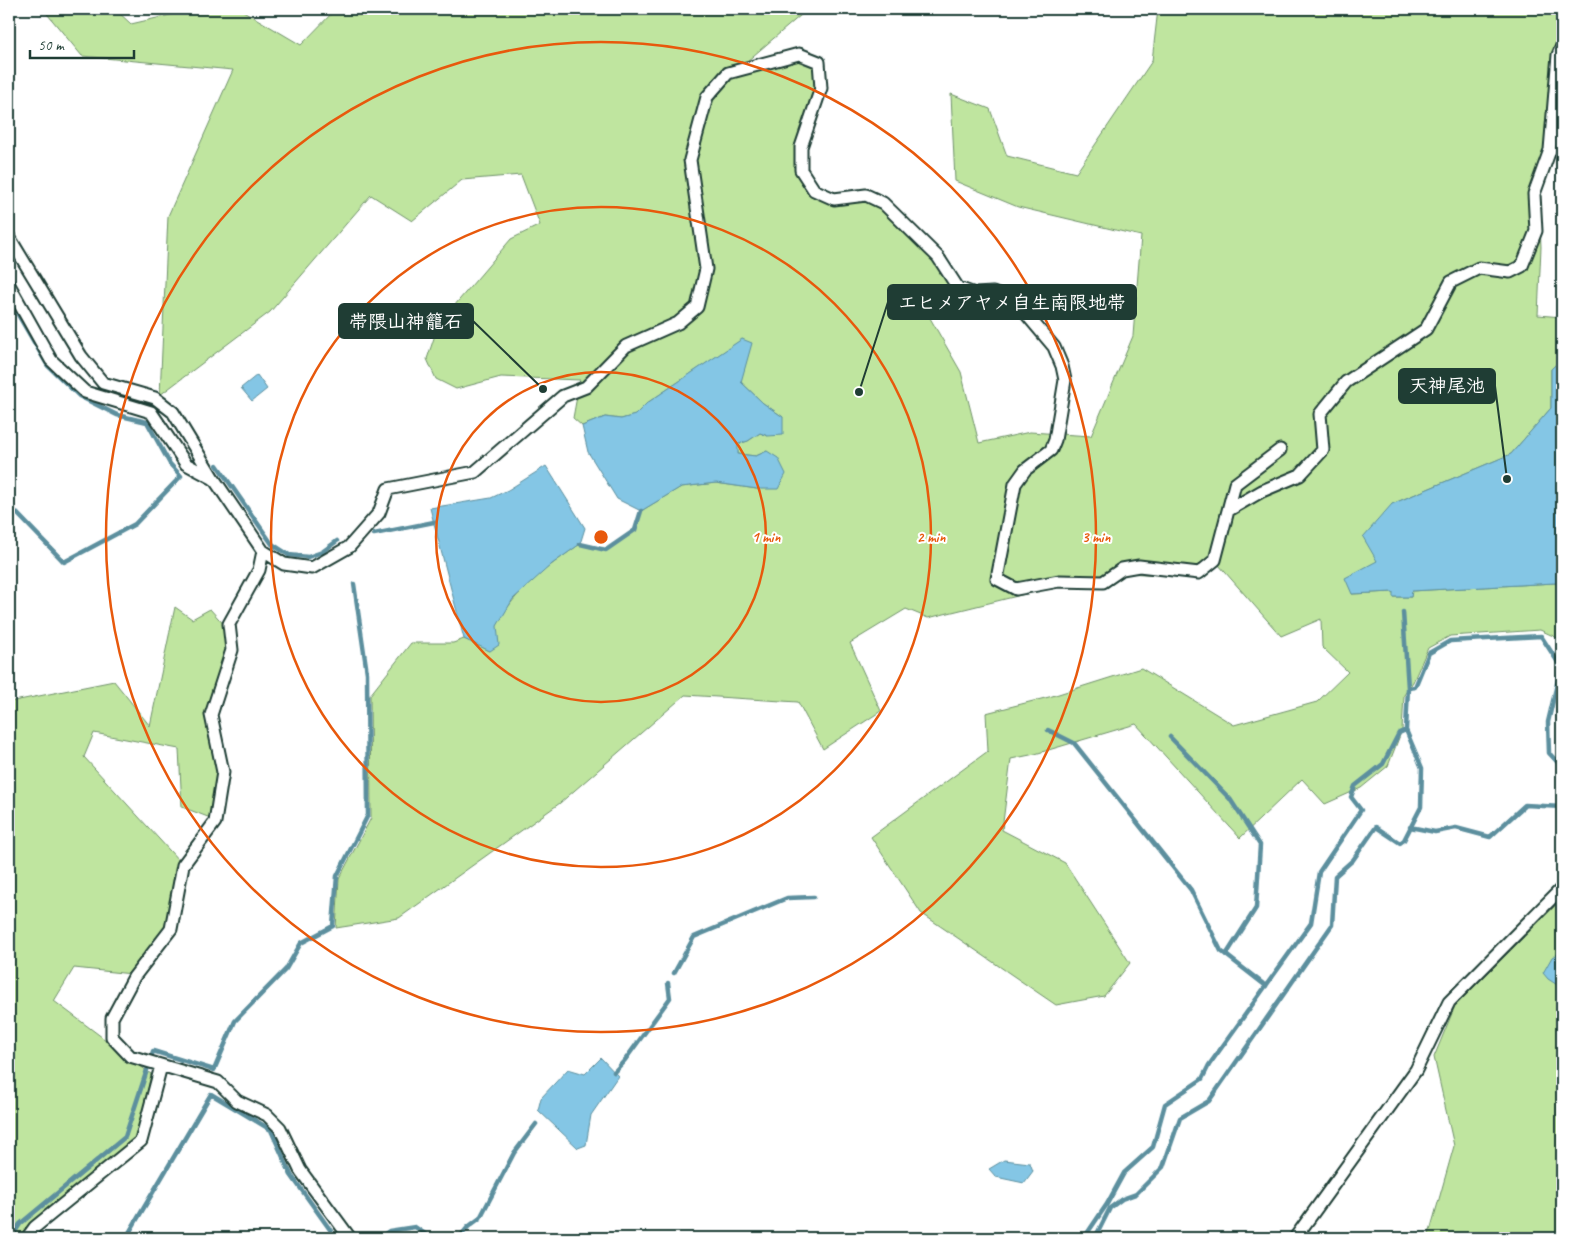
<svg xmlns="http://www.w3.org/2000/svg" width="1571" height="1247" font-family="Caveat,'Klee One',sans-serif">
  <style>
    .green { fill: #bfe59f; stroke: #6f916a }
    .water { fill: #84c6e5; stroke: #5c8f9e }
    .lines { fill: none; stroke-linecap: round; stroke-linejoin: round }
    .stream { stroke: #5c8f9e; stroke-width: 4.5 }
    .street-casing { stroke: #1f3d34; stroke-width: 15 }
    .street { stroke: #fff; stroke-width: 11 }
    .ring { fill: none; stroke: #e8590c; stroke-width: 2.5 }
    .centre { fill: #e8590c; stroke: #fff; stroke-width: 2.5 }
    .ring-label { font-size: 15px; text-anchor: middle; font-weight: bold; fill: #e8590c; stroke: #fff; stroke-width: 4; stroke-linejoin: round; paint-order: stroke }
    .leader { fill: none; stroke: #1f3d34; stroke-width: 2 }
    .callout-dot { fill: #1f3d34; stroke: #fff; stroke-width: 2 }
    .callout { fill: #1f3d34; stroke: #1f3d34; stroke-width: 2 }
    .callout-label { font-size: 19px; text-anchor: middle; font-weight: bold; fill: #fff }
  </style>
  <rect width="100%" height="100%" fill="#fff"/>
  <filter id="ink" filterUnits="userSpaceOnUse"><feTurbulence type="fractalNoise" baseFrequency=".02" numOctaves="2"/><feDisplacementMap in="SourceGraphic" scale="10" xChannelSelector="R" yChannelSelector="G"/><feConvolveMatrix kernelMatrix="1 2 1 2 8 2 1 2 1" color-interpolation-filters="sRGB"/></filter>
  <g filter="url(#ink)">
    <!-- green -->
    <path class="green" d="M 43,9 L 115,9 L 131,24 L 196,9 L 240,9 L 301,45 L 336,9 L 808,9 L 746,62 L 802,50 L 822,59 L 805,145 L 805,167 L 816,185 L 835,194 L 886,199 L 946,256 L 956,299 L 930,318 L 961,372 L 979,443 L 1030,432 L 1091,436 L 1133,336 L 1141,236 L 1018,207 L 955,181 L 951,94 L 990,109 L 1007,156 L 1076,173 L 1152,61 L 1158,9 L 1562,9 L 1562,136 L 1539,197 L 1541,247 L 1538,315 L 1562,317 L 1562,359 L 1551,369 L 1551,408 L 1511,454 L 1392,504 L 1377,561 L 1352,594 L 1393,592 L 1394,597 L 1411,597 L 1411,591 L 1555,583 L 1562,585 L 1562,640 L 1540,630 L 1450,636 L 1428,648 L 1413,682 L 1404,695 L 1402,730 L 1388,766 L 1361,788 L 1325,804 L 1302,779 L 1240,838 L 1136,724 L 1035,754 L 1011,759 L 1002,830 L 1065,863 L 1130,963 L 1104,996 L 1056,1005 L 921,913 L 871,837 L 988,751 L 986,713 L 1049,697 L 1141,668 L 1234,725 L 1317,702 L 1348,672 L 1322,647 L 1321,619 L 1281,636 L 1218,564 L 1202,577 L 1125,573 L 1062,585 L 928,618 L 906,609 L 850,643 L 881,711 L 823,749 L 798,702 L 685,695 L 560,803 L 399,918 L 336,928 L 339,879 L 371,818 L 370,695 L 411,643 L 453,643 L 464,639 L 490,651 C 492,643 494,633 497,625 C 514,590 549,566 580,544 L 606,550 L 635,530 L 641,511 L 681,487 L 716,483 L 757,489 L 767,451 L 756,456 L 738,454 L 737,444 L 748,441 L 760,433 L 768,436 L 783,417 L 763,403 L 741,382 L 743,339 L 647,403 L 636,415 L 621,419 L 605,417 L 582,426 L 573,418 L 580,380 L 501,377 L 456,389 L 436,379 L 427,359 L 434,338 L 448,313 L 511,239 L 540,225 L 521,175 L 462,180 L 412,221 L 371,195 L 270,312 L 160,395 L 168,216 L 233,70 L 82,56 Z
      M 175,607 L 192,619 L 210,609 L 227,628 L 227,650 L 208,712 L 221,769 L 213,819 L 182,807 L 179,749 L 94,733 L 84,757 L 180,862 L 168,926 L 132,974 L 74,968 L 54,1001 L 151,1074 L 138,1139 L 32,1224 L 22,1238 L 9,1238 L 9,702 L 114,681 L 150,726 Z
      M 1562,899 L 1562,1238 L 1428,1238 L 1454,1146 L 1434,1057 L 1455,1006 Z"/>
    <!-- water -->
    <path class="water" d="M 742,339 L 752,343 L 741,382 L 763,403 L 783,417 L 783,435 L 768,436 L 760,433 L 748,441 L 738,444 L 738,454 L 756,456 L 767,451 L 778,458 L 786,474 L 778,489 L 757,489 L 716,483 L 681,487 L 641,511 L 617,499 L 588,452 L 582,426 L 605,417 L 621,419 L 635,415 L 647,403 Z
      M 1562,359 L 1562,585 L 1555,583 L 1412,591 L 1411,597 L 1393,597 L 1393,592 L 1352,594 L 1345,578 L 1377,561 L 1363,537 L 1392,504 L 1511,454 L 1551,408 L 1551,369 Z
      M 257,375 L 267,389 L 252,401 L 241,388 Z
      M 546,466 L 585,528 L 580,544 L 552,564 L 513,599 L 497,626 L 499,645 L 490,651 L 464,639 L 430,508 L 491,498 L 508,490 Z
      M 1562,951 L 1562,988 L 1548,979 L 1543,973 L 1552,957 Z
      M 601,1058 L 618,1076 L 591,1115 L 586,1145 L 578,1148 L 538,1110 L 541,1098 L 568,1069 L 585,1074 Z
      M 1004,1160 L 1030,1163 L 1033,1171 L 1024,1183 L 996,1177 L 989,1169 Z"/>
    <g class="lines">
      <!-- stream -->
      <path class="stream" d="M 9,299 L 48,366 L 79,396 L 117,415 L 147,422 L 170,464 L 181,476 L 135,524 L 64,562 L 9,505
        M 217,465 L 272,544 L 289,555 L 308,557 L 322,552 L 337,541
        M 374,534 L 434,522
        M 580,544 L 606,550 L 635,530 L 641,511
        M 1408,688 L 1415,687 L 1429,653 L 1450,641 L 1541,636 L 1561,667 L 1548,722 L 1549,753 L 1562,767
        M 1048,730 L 1074,743 L 1191,890 L 1221,951 L 1266,986
        M 1170,737 L 1230,799 L 1260,845 L 1256,908 L 1226,955
        M 1410,827 L 1435,832 L 1456,828 L 1490,837 L 1525,805 L 1562,807
        M 674,973 L 694,937 L 787,898 L 814,897
        M 151,1058 L 153,1051 L 214,1070 L 235,1021 L 286,969 L 301,943 L 333,926 L 337,876 L 368,815 L 367,673 L 354,584
        M 614,1072 L 625,1060 L 670,998 L 668,983
        M 11,1238 L 20,1224 L 125,1137 L 147,1070
        M 126,1238 L 211,1094 L 271,1130 L 291,1175 L 336,1238
        M 379,1238 L 389,1231 L 415,1227 L 431,1238
        M 459,1238 L 468,1227 L 480,1218 L 514,1153 L 536,1124
        M 1084,1238 L 1107,1204 L 1124,1173 L 1153,1147 L 1165,1104 L 1202,1079 L 1209,1065 L 1311,923 L 1319,872 L 1361,810 L 1351,797 L 1355,786 L 1383,764 L 1399,733 L 1406,730
        M 1095,1238 L 1110,1208 L 1122,1199 L 1136,1194 L 1163,1167 L 1180,1118 L 1209,1101 L 1332,925 L 1335,876 L 1353,860 L 1376,827 L 1400,843 L 1404,840 L 1421,807 L 1422,768 L 1406,730 L 1408,688 L 1403,612"/>
      <!-- street casing -->
      <g class="street-casing">
        <path id="street" d="M 9,237 L 81,356 L 103,383 L 155,398 L 173,412 L 213,478
          M 9,285 L 51,360 L 85,392 L 151,412 L 186,464 L 214,479 L 263,551 L 284,564 L 312,568 L 349,547 L 379,513 L 388,489 L 475,472 L 563,396 L 586,387 L 626,346 L 678,323 L 697,307 L 706,269 L 690,160 L 707,97 L 728,73 L 799,54 L 819,62 L 821,88 L 801,147 L 801,170 L 814,190 L 834,199 L 866,195 L 883,203 L 938,257 L 958,288 L 975,294 L 993,293 L 1016,302 L 1054,347 L 1062,366 L 1065,380 L 1055,440 L 1051,450 L 1025,470 L 1015,484 L 997,579 L 1016,589 L 1059,581 L 1103,582 L 1122,569 L 1139,566 L 1199,573 L 1215,560 L 1235,484 L 1280,450
          M 1229,510 L 1262,491 L 1300,475 L 1323,450 L 1320,414 L 1346,382 L 1426,329 L 1451,282 L 1479,268 L 1510,272 L 1522,266 L 1536,231 L 1534,194 L 1550,150 L 1558,55 L 1562,46
          M 263,551 L 259,570 L 229,624 L 232,650 L 211,715 L 223,772 L 215,822 L 183,865 L 171,929 L 134,977 L 112,1018 L 112,1037 L 130,1056 L 218,1082 L 237,1101 L 267,1115 L 280,1128 L 300,1170 L 350,1238
          M 27,1238 L 35,1227 L 141,1141 L 161,1066
          M 1295,1238 L 1416,1070 L 1449,1002 L 1562,888"/>
      </g>
      <!-- street -->
      <use href="#street" class="street"/>
    </g>
  </g>
  <!-- distance rings -->
  <g class="ring">
    <circle cx="601" cy="537" r="165"/>
    <circle cx="601" cy="537" r="330"/>
    <circle cx="601" cy="537" r="495"/>
  </g>
  <circle cx="601" cy="537" r="8" class="centre"/>
  <g class="ring-label">
    <text x="766" y="542">1 min</text>
    <text x="931" y="542">2 min</text>
    <text x="1096" y="542">3 min</text>
  </g>
  <!-- callouts -->
  <path class="leader" d="M859 392L888 302M543 389L473 321M1507 479L1495 386"/>
  <g class="callout-dot">
    <circle cx="859" cy="392" r="5"/>
    <circle cx="543" cy="389" r="5"/>
    <circle cx="1507" cy="479" r="5"/>
  </g>
  <g class="callout">
    <rect x="888" y="285" width="248" height="34" rx="5"/>
    <rect x="339" y="304" width="134" height="34" rx="5"/>
    <rect x="1399" y="369" width="96" height="34" rx="5"/>
  </g>
  <g class="callout-label">
    <text x="1012" y="309">エヒメアヤメ自生南限地帯</text>
    <text x="406" y="328">帯隈山神籠石</text>
    <text x="1447" y="392">天神尾池</text>
  </g>
  <!-- margin -->
  <rect width="1571" height="1247" fill="none" stroke="#fff" stroke-width="30"/>
  <rect x="15" y="15" width="1541" height="1217" fill="none" stroke="#1f3d34" stroke-width="2" filter="url(#ink)"/>
  <!-- scale -->
  <path d="M30 50v8h104v-8" fill="none" stroke="#1f3d34" stroke-width="2.5"/>
  <text x="38" y="50" font-size="15" fill="#1f3d34" stroke="#ffffff" stroke-width="4" paint-order="stroke">50 m</text>
</svg>
